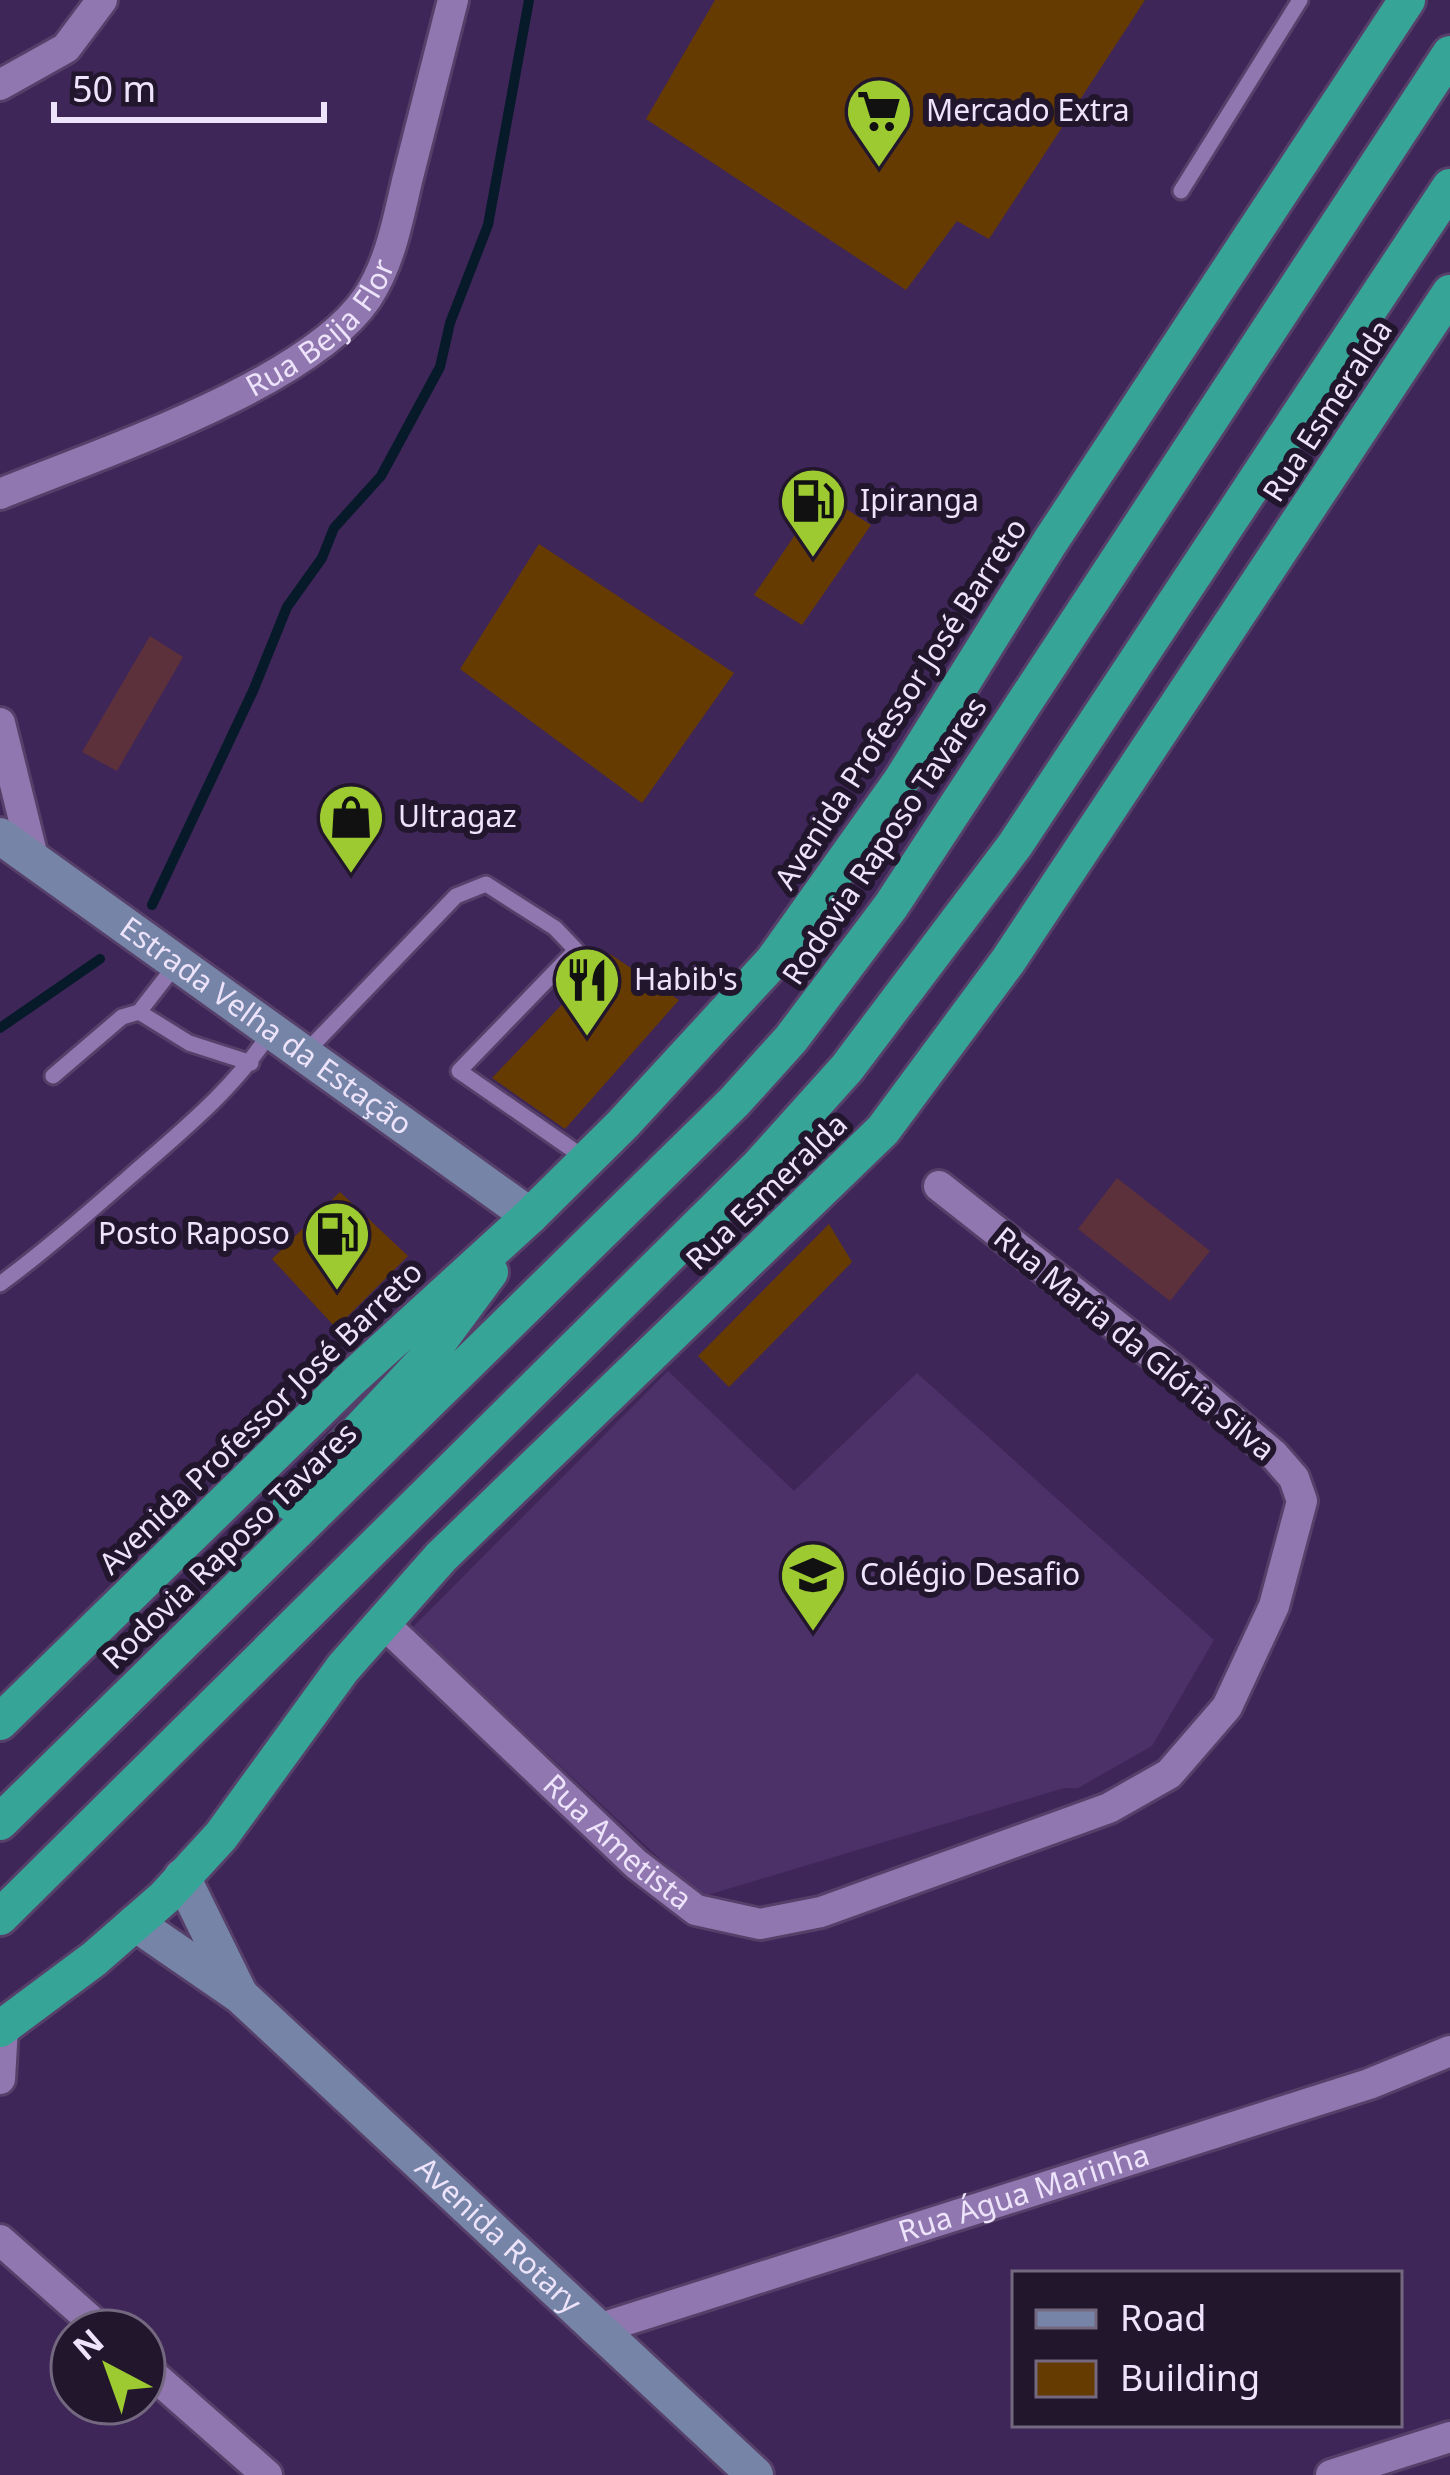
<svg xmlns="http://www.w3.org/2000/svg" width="1450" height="2475" font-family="'Noto Sans',sans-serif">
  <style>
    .built { fill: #4c3168 }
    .green { fill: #5c313c }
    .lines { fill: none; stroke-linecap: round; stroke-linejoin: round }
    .stream { stroke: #061a29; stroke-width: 10 }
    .building { fill: #663b01 }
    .lane-casing { stroke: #56406a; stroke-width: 21 }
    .street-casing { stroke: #56406a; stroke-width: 36 }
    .secondary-casing { stroke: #56406a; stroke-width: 42 }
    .highway-casing { stroke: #56406a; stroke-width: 42 }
    .lane { stroke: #9177af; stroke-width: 15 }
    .street { stroke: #9177af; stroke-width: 30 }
    .secondary { stroke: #7684a8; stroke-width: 36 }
    .highway { stroke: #37a498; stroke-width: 36 }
    .labels { text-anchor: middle; stroke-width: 12; stroke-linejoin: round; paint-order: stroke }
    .poi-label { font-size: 30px; fill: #ede3fb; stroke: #21162c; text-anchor: start }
    .street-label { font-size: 30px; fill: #ede3fb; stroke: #21162c }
  </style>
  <rect width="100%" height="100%" fill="#3f2658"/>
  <!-- built -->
  <path class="built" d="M 668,1371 L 794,1491 L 917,1373 L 1214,1640 L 1152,1746 L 1078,1788 L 1064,1788 L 701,1897 L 412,1628 Z"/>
  <!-- green -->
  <path class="green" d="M 150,636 L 183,657 L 117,771 L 82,752 Z
    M 1117,1178 L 1210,1251 L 1170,1301 L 1078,1229 Z"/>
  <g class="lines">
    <!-- stream -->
    <path class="stream" d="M 152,905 L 253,691 L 287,607 L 322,558 L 334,528 L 381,476 L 440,367 L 450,323 L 488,225 L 529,0
      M 0,1028 L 100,959"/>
  </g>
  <!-- building -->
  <path class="building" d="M 715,0 L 1145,0 L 989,239 L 957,221 L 906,290 L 646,119 Z
    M 823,494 L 871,525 L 802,625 L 754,595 Z
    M 539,544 L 734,673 L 642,803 L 460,669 Z
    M 610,954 L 679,1000 L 565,1129 L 492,1078 Z
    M 340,1192 L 408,1256 L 336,1328 L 272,1259 Z
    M 829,1224 L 852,1262 L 729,1387 L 698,1356 Z"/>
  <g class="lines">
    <!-- lane casing -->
    <g class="lane-casing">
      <path id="lane" d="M 1181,191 L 1300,0
        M 139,1012 L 178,962
        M 306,1052 L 456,896 L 486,884 L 555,928 L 576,950 L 459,1071 L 586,1159
        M 53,1076 L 122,1017 L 139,1012 L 189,1043 L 251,1063
        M 0,1284 C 50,1247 96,1206 143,1165 C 190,1124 238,1084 271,1031"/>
    </g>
    <!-- street casing -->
    <g class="street-casing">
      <g id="street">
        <path d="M 0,85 L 66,48 L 102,0"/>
        <path id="s1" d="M 0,494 C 98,454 308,385 367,298 C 391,262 398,218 408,177 C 423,118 438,59 453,0"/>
        <path d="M 0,723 L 33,857"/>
        <path id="s2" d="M 383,1623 L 636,1864 L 696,1910 L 760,1924 L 821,1912 L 1109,1808 L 1169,1774 L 1227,1707 L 1274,1606 L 1302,1501 L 1294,1478 L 1274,1455 L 1184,1379 L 939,1186"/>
        <path d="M 0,2079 L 3,2027"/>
        <path d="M 0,2240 L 103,2331"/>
        <path id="s3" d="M 595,2330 L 1369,2084 L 1450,2051"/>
        <path d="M 144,2367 L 267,2475"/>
        <path d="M 1331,2475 L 1450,2437"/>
      </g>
    </g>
    <!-- secondary casing -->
    <g class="secondary-casing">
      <g id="secondary">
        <path id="s4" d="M 0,836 L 530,1216"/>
        <path d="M 182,1877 L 239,1993"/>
        <path id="s5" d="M 135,1923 L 241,1996 L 755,2475"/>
      </g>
    </g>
    <!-- highway casing -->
    <g class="highway-casing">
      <path id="highway" d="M 291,1503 L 426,1359 L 490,1272
        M 0,1722 L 350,1380 L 530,1216 L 623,1124 L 773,961 L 901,781 L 1050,542 L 1407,0
        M 0,1822 L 734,1102 L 791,1039 L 891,906 L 1450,54
        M 0,1917 L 758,1167 L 847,1068 L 1015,845 L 1450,187
        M 0,2029 L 94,1959 L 165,1897 L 221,1836 L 343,1668 L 441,1557 L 883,1130 L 1008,961 L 1450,293"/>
    </g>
    <!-- lane -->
    <use href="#lane" class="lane"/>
    <!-- street -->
    <use href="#street" class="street"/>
    <!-- secondary -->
    <use href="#secondary" class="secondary"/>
    <!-- highway -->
    <use href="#highway" class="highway"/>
  </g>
  <!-- icons -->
  <defs>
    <g id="supermarket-pin" transform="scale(3.45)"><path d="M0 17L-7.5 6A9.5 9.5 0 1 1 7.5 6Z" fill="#9dca30" stroke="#21162c"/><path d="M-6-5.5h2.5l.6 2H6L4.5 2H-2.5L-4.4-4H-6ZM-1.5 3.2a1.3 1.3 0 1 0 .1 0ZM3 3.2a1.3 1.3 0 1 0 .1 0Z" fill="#111"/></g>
    <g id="fuel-pin" transform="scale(3.45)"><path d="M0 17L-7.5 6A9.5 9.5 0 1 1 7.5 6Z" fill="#9dca30" stroke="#21162c"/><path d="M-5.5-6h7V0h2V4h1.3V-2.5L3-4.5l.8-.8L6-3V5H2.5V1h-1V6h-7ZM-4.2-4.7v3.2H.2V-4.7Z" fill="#111"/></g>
    <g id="shop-pin" transform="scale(3.45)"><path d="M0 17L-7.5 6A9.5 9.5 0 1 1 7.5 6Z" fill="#9dca30" stroke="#21162c"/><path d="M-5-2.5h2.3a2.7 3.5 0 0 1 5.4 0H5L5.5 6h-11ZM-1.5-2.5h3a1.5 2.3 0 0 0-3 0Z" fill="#111"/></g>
    <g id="restaurant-pin" transform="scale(3.45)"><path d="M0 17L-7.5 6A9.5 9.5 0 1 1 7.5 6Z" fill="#9dca30" stroke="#21162c"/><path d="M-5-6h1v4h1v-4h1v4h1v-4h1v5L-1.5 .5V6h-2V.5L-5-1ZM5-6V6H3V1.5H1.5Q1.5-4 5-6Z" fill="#111"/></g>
    <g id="school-pin" transform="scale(3.45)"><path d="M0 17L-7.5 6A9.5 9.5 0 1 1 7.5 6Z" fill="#9dca30" stroke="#21162c"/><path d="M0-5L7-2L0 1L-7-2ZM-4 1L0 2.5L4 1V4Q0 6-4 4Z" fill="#111"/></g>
  </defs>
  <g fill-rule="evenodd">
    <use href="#supermarket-pin" x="879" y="111"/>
    <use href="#fuel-pin" x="813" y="501"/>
    <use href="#shop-pin" x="351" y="817"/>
    <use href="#restaurant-pin" x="587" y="980"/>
    <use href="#fuel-pin" x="337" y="1234"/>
    <use href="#school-pin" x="813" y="1575"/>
  </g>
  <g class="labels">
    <!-- poi labels -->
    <g class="poi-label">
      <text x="926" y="121">Mercado Extra</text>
      <text x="860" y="511">Ipiranga</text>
      <text x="398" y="827">Ultragaz</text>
      <text x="634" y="990">Habib's</text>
      <text x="290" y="1244" text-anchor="end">Posto Raposo</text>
      <text x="860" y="1585">Colégio Desafio</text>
    </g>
    <!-- street labels -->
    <g class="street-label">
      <text dy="10" stroke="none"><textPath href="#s1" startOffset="366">Rua Beija Flor</textPath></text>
      <text transform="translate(1328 411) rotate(-57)" y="10">Rua Esmeralda</text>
      <text transform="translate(901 704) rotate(-57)" y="10">Avenida Professor José Barreto</text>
      <text transform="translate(885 841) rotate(-56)" y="10">Rodovia Raposo Tavares</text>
      <text dy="10" stroke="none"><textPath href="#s4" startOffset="327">Estrada Velha da Estação</textPath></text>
      <text transform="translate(767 1192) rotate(-44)" y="10">Rua Esmeralda</text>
      <text transform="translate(1134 1344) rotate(39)" y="10">Rua Maria da Glória Silva</text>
      <text transform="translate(261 1418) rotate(-44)" y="10">Avenida Professor José Barreto</text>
      <text transform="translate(230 1546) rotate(-44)" y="10">Rodovia Raposo Tavares</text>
      <text dy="10" stroke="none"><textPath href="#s2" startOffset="321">Rua Ametista</textPath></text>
      <text dy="10" stroke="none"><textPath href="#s3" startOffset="450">Rua Água Marinha</textPath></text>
      <text dy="10" stroke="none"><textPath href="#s5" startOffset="480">Avenida Rotary</textPath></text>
    </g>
  </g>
  <!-- legend -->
  <rect x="1012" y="2271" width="390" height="156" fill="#21162c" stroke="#73687f" stroke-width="3"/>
  <rect x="1036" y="2310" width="60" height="18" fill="#7684a8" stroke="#73687f" stroke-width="3"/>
  <text x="1120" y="2331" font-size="36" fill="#ede3fb">Road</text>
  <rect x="1036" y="2361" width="60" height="36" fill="#663b01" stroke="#73687f" stroke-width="3"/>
  <text x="1120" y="2391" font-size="36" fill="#ede3fb">Building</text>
  <!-- north arrow -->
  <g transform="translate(108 2367) rotate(319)"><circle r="57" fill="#21162c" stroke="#73687f" stroke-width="3"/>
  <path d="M0-9L21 45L0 30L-21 45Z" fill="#9dca30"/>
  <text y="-18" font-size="33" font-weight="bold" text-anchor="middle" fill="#ede3fb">N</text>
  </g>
  <!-- scale -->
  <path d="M54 102v18h270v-18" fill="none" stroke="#ede3fb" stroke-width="6"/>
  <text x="72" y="102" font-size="36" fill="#ede3fb" stroke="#21162c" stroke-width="9" paint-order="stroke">50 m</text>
</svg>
